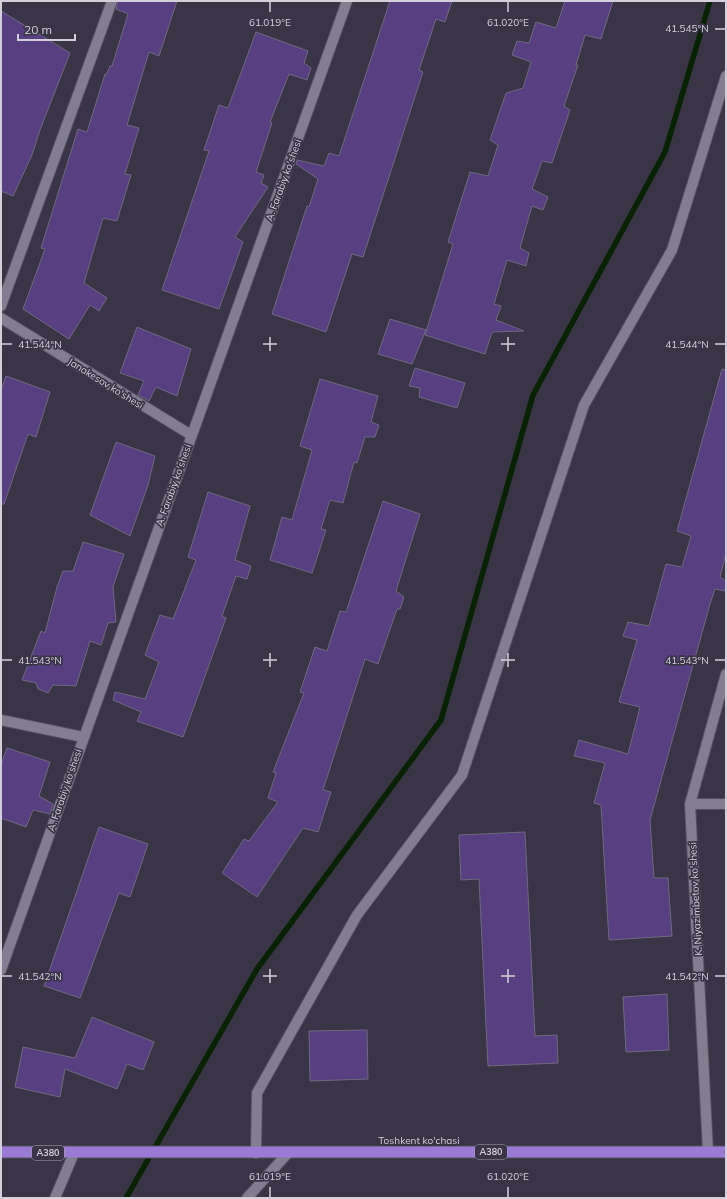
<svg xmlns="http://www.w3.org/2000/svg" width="727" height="1199" font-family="Mulish,sans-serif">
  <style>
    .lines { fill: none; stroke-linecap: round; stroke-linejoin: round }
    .stream { stroke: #082303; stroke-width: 5.5 }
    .building { fill: #573f81; stroke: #6f697e }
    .service-casing { stroke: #565160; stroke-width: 12 }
    .minor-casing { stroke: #565160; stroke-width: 12 }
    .trunk-casing { stroke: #565160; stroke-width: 13 }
    .service { stroke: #837d92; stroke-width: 10 }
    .minor { stroke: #837d92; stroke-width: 10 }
    .trunk { stroke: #9a7ad4; stroke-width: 11 }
    .ticks { fill: none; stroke: #d3cfdb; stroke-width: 1.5 }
    .labels { text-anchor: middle; stroke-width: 3.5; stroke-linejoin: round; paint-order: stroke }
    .shield { fill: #393446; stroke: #a5a0ae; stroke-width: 1 }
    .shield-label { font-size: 9px; font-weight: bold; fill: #d3cfdb }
    .street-label { font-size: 10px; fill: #d3cfdb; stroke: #393446 }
    .ticks-label { font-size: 10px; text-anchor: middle; fill: #d3cfdb; stroke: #393446; stroke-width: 3.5; stroke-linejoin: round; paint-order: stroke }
  </style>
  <rect width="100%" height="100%" fill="#393446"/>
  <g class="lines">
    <!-- stream -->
    <path class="stream" d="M 126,1198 L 257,969 L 441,720 L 533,395 L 665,152 L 710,1"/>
  </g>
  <!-- building -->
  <path class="building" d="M 118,1 L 177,1 L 159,56 L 149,52 L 127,125 L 139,128 L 125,174 L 131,175 L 117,221 L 103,218 L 84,283 L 107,298 L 99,311 L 90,305 L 69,339 L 23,309 L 45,249 L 41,248 L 78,129 L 87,132 L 105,74 L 106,75 L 110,66 L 112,66 L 128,14 L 116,9 Z
    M 390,1 L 452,1 L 445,22 L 436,19 L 419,70 L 423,72 L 363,257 L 352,254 L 326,332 L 272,314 L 307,206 L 309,207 L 318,179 L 296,164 L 297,160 L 324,166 L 329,153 L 339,156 Z
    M 565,1 L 613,1 L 601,39 L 585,35 L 576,65 L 578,65 L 564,106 L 570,110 L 552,163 L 542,161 L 532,189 L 548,197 L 543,210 L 532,206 L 520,248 L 529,253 L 526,266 L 507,260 L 494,304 L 501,306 L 496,320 L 524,331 L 492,332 L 485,354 L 425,335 L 453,244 L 448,242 L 470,172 L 488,176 L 498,145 L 490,140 L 506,93 L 523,88 L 531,62 L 512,55 L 517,41 L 529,43 L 536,22 L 556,28 Z
    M 1,11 L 70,53 L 40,130 L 32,155 L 13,196 L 1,191 Z
    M 256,32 L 308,51 L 304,63 L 311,68 L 307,80 L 289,74 L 270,122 L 272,123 L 256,172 L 264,175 L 261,183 L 268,187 L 235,237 L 243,242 L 219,309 L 162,290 L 209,151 L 204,150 L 219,105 L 228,108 Z
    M 390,319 L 426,330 L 412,364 L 378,354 Z
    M 137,327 L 191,349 L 177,396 L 156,387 L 149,401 L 138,395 L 144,381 L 120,373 Z
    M 415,368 L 465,383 L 457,408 L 419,397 L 420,388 L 409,386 Z
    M 722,369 L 726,370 L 726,553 L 720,577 L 726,581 L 726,591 L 715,589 L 710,604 L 650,820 L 654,878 L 668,878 L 672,936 L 609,940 L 601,805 L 594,803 L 605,763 L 574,756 L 579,740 L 628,754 L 640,707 L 619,702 L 637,640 L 623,636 L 628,622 L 649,626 L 666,564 L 682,567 L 691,536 L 677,531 Z
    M 6,376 L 50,392 L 36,437 L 28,434 L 4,504 L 1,504 L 1,391 Z
    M 320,379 L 378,396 L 371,422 L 379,425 L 375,437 L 365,437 L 357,463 L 354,462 L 343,503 L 330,500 L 321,529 L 326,530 L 312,573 L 270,560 L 282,517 L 292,520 L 312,450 L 300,446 Z
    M 116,442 L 155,456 L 148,485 L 130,536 L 90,515 Z
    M 208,492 L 250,506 L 235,560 L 251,566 L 247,579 L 236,576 L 222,616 L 226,618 L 183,737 L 137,721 L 141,712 L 113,700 L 115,692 L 145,699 L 159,662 L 145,655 L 160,615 L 173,619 L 196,560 L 188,557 Z
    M 383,501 L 420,514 L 396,591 L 404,597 L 400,609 L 397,609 L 378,664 L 365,659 L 323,790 L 331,792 L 318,832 L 303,828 L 257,897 L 222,873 L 244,839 L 249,841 L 278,802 L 268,798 L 276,773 L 273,772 L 304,693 L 300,692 L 315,647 L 327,651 L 340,611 L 346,612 Z
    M 83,542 L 124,554 L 113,587 L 116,622 L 108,623 L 101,645 L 90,641 L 76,686 L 53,685 L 48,693 L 38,689 L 36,683 L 22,680 L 41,631 L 45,633 L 57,587 L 63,571 L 73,571 Z
    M 7,748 L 50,762 L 39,796 L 53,804 L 50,814 L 33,810 L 26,827 L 1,818 L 1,765 Z
    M 99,827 L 148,844 L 130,897 L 119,893 L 80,998 L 44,986 Z
    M 525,832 L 535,1036 L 557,1035 L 558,1063 L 488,1066 L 479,879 L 461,880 L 459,835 Z
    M 667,994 L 669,1050 L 626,1052 L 623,997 Z
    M 92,1017 L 154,1042 L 143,1070 L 127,1064 L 117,1089 L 65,1069 L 60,1097 L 15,1087 L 23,1047 L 75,1058 Z
    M 367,1030 L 368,1079 L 310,1081 L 309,1031 Z"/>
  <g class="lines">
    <!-- service casing -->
    <g class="service-casing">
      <path id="service" d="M 256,1153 L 257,1093 L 357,915 L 462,775 L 584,405 L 672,250 L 726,76
        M 55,1198 L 74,1153"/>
    </g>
    <!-- minor casing -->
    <g class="minor-casing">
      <path id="minor" d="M 1,306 L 112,1
        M 1,318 L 191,435
        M 1,720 L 83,737
        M 690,804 L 726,804
        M 1,970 L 347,1
        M 708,1152 L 690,804 L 726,674
        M 247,1198 L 288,1153"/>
    </g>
    <!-- trunk casing -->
    <g class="trunk-casing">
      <path id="trunk" d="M 1,1152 L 726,1152"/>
    </g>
    <!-- service -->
    <use href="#service" class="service"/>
    <!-- minor -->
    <use href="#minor" class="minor"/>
    <!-- trunk -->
    <use href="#trunk" class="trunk"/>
  </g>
  <!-- ticks -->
  <path class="ticks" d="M 270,2 L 270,12M 508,2 L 508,12M 715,29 L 725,29M 270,337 L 270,351M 508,337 L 508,351M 2,344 L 12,344M 263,344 L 277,344M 501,344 L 515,344M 715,344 L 725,344M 270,653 L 270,667M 508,653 L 508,667M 2,660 L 12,660M 263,660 L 277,660M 501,660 L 515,660M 715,660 L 725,660M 270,969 L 270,983M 508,969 L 508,983M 2,976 L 12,976M 263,976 L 277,976M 501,976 L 515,976M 715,976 L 725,976M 270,1187 L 270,1197M 508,1187 L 508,1197"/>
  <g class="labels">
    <!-- shield labels -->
    <g class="shield">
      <rect x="475" y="1145" width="32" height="14" rx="3"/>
      <rect x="32" y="1146" width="32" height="14" rx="3"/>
    </g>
    <g class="shield-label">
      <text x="491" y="1155">A380</text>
      <text x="48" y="1156">A380</text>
    </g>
    <!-- street labels -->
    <g class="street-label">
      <text transform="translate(283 180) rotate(-70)" y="4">A. Farabiy ko'shesi</text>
      <text transform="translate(106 383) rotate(32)" y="4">Janakesov ko'shesi</text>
      <text transform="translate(173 485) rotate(-70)" y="4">A. Farabiy ko'shesi</text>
      <text transform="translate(64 790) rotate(-71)" y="4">A. Farabiy ko'shesi</text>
      <text transform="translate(695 899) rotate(-93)" y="4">K. Niyazimbetov ko'shesi</text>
      <text x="419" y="1144">Toshkent ko'chasi</text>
    </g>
  </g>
  <g class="ticks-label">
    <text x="270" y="26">61.019°E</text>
    <text x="508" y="26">61.020°E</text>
    <text x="687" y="32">41.545°N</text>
    <text x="40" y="348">41.544°N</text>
    <text x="687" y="348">41.544°N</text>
    <text x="40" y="664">41.543°N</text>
    <text x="687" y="664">41.543°N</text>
    <text x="40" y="980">41.542°N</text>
    <text x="687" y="980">41.542°N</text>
    <text x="270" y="1180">61.019°E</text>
    <text x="508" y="1180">61.020°E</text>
  </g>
  <!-- border -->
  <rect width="727" height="1199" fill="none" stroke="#d3cfdb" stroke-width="4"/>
  <!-- scale -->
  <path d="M18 34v6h57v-6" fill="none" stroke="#d3cfdb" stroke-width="2"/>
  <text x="24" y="34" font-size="12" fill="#d3cfdb" stroke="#393446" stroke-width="3" paint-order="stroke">20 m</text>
</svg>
